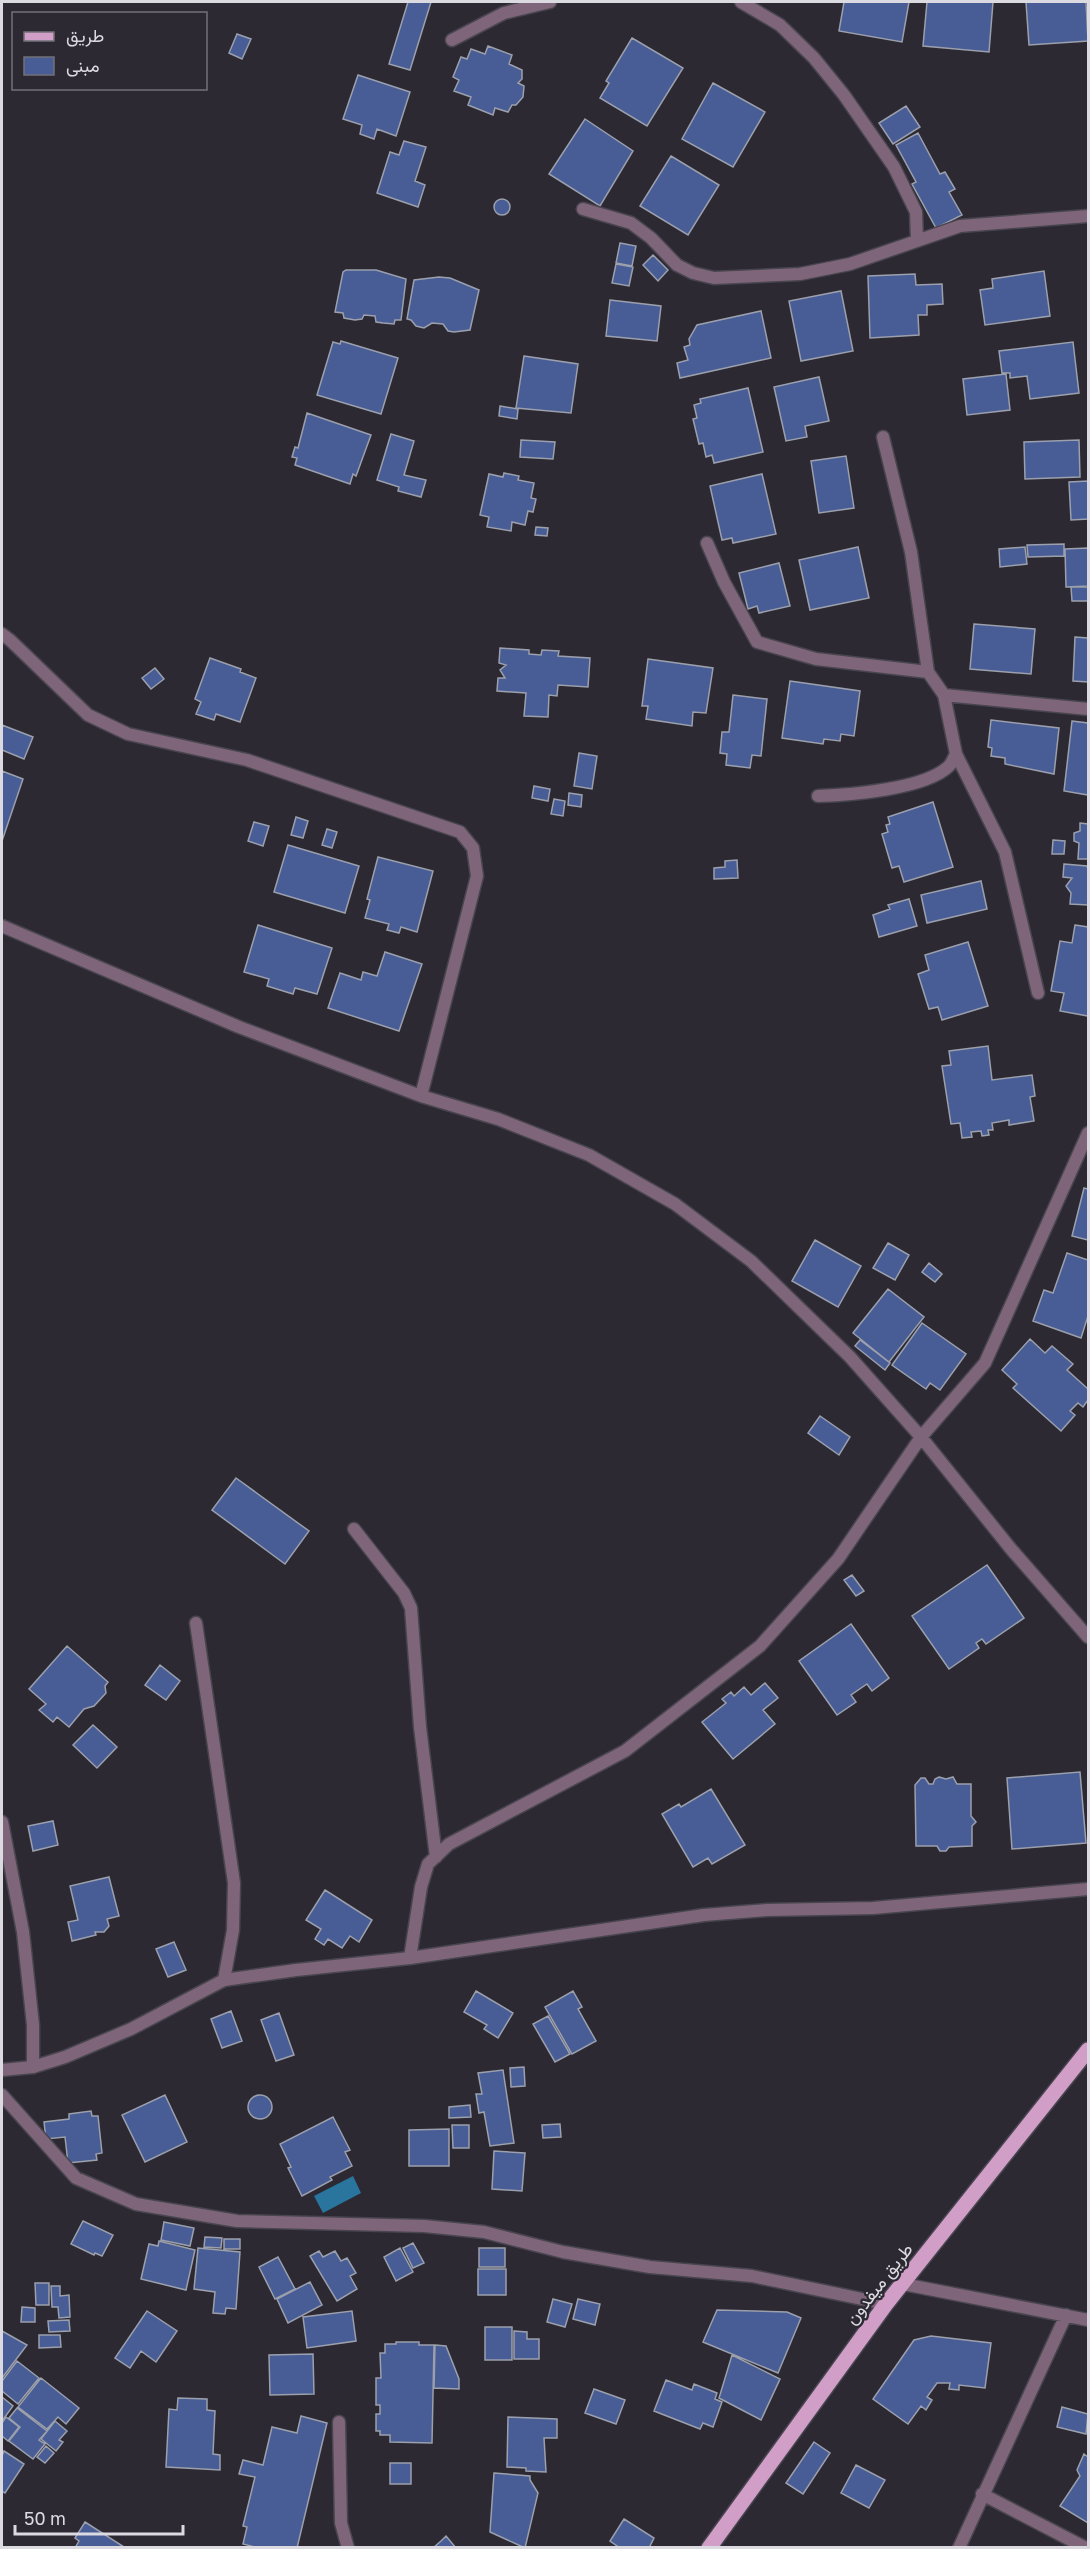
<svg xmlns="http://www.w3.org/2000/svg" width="1090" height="2549" font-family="'Golos Text',Vazirmatn,sans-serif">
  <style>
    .water { fill: #29759d }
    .building { fill: #485c95; stroke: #9ba0ac; stroke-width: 1.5 }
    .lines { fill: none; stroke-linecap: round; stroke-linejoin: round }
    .minor-casing { stroke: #48454f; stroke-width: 15 }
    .tertiary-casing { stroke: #48454f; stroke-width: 15 }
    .primary-casing { stroke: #48454f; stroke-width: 18 }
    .minor { stroke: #7e6579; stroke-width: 12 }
    .tertiary { stroke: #7e6579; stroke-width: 12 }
    .primary { stroke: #d19ec7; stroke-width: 15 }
    .labels { text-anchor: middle; stroke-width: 4.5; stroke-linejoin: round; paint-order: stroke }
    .street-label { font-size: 18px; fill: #dcdae1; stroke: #2c2933 }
  </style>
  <rect width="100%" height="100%" fill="#2c2933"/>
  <!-- water -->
  <path class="water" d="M 353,2176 L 361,2193 L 323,2213 L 314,2196 Z"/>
  <!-- building -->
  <path class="building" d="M 408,2 L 431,2 L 410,70 L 389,64 Z
    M 844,2 L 909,2 L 902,42 L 839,31 Z
    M 927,2 L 993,2 L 989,52 L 923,46 Z
    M 1026,2 L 1086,2 L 1088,41 L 1029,45 Z
    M 237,34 L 251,39 L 242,59 L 229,53 Z
    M 632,38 L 683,68 L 647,126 L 600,98 L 609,83 L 606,81 Z
    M 488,46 L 512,55 L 509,64 L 522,70 L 522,79 L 518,83 L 524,86 L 523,97 L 516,105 L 512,105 L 508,112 L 495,108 L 493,115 L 468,105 L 471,97 L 454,91 L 459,80 L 453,77 L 461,57 L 467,59 L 471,49 L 485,54 Z
    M 358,75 L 410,92 L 396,136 L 377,129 L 374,139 L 360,134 L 362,125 L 343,119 Z
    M 713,83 L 765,112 L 733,167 L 682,139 Z
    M 906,106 L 920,127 L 893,144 L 879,123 Z
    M 585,119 L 633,151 L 600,206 L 549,174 Z
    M 918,133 L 940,174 L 945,172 L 955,189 L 949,192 L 962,215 L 936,228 L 912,184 L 916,182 L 896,145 Z
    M 404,141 L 426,147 L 415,181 L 425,185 L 418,207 L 377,193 L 390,152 L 399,155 Z
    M 671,156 L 719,185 L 688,235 L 640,206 Z
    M494 207a8 8 0 1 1 16 0a8 8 0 1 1-16 0Z
    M 620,243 L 636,246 L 632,266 L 616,263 Z
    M 653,255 L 668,270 L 658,281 L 643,265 Z
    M 616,264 L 633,267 L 629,286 L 612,283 Z
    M 346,270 L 376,270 L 406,279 L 401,320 L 395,320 L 394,324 L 383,323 L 376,322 L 375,316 L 364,315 L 362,319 L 355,320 L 344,318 L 343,313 L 335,312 L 343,272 Z
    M 1044,271 L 1050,316 L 985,325 L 980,290 L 993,288 L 992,279 Z
    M 915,274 L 916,285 L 942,284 L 943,304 L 927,305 L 927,315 L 918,315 L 919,335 L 870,338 L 868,276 Z
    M 439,277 L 450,278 L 479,290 L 470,330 L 454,332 L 448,331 L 443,324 L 432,323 L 424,328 L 416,326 L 411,320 L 407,319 L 414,280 Z
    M 841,291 L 853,351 L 801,361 L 789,301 Z
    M 610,300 L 661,306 L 657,341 L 606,336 Z
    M 761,311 L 771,358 L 680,378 L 677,363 L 688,360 L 684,347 L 690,345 L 689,339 L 697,325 Z
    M 341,341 L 398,358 L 381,414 L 317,395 L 333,342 L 340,344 Z
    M 1073,342 L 1079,393 L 1030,399 L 1027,376 L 1010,378 L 1010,373 L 1002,373 L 999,351 Z
    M 524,356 L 578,364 L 571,413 L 516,408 Z
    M 1006,374 L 1010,410 L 967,415 L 963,379 Z
    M 819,377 L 829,421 L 805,426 L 807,437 L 786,441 L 774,387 Z
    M 748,388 L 763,452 L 714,463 L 712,455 L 706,457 L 703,443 L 699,444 L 693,419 L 697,418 L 694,405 L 701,403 L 700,399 Z
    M 500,406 L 518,409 L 517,419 L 499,416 Z
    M 307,413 L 371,435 L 356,476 L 353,474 L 350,484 L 295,465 L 297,458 L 292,457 L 295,447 L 298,448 Z
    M 391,434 L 414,441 L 404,475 L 426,480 L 421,497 L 398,491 L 399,487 L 377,480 Z
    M 521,440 L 555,442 L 553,459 L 520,457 Z
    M 1079,440 L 1080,477 L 1025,479 L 1024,442 Z
    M 846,456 L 854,508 L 819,513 L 811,461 Z
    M 504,473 L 519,476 L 518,480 L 534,483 L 531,498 L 536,499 L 533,512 L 528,511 L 525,525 L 512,522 L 511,531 L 487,527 L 489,517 L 480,515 L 489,474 L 503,477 Z
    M 762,474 L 776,534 L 733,543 L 732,538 L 722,540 L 710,486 Z
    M 1088,481 L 1088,519 L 1071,520 L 1069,482 Z
    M 536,527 L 548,528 L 547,536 L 535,535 Z
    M 1064,544 L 1064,556 L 1028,557 L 1027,545 Z
    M 858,547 L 869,598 L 810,610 L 799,560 Z
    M 1025,547 L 1027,564 L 1000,567 L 999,549 Z
    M 1088,548 L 1088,586 L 1066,587 L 1065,549 Z
    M 779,563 L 790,606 L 759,613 L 757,606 L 748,609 L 739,573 Z
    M 1071,587 L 1088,587 L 1088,601 L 1072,601 Z
    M 974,624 L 1035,629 L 1031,674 L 970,669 Z
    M 1075,637 L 1088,638 L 1088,682 L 1073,681 Z
    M 500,648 L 529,650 L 529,654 L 541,655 L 542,650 L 559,651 L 558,656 L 590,658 L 588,687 L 558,685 L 557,696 L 549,695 L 548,717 L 524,716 L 526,693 L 497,691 L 498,678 L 505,678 L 500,670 L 506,665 L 499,663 Z
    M 210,658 L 241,669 L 240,672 L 256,678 L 240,722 L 216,714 L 214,720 L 196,714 L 201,702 L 195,699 Z
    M 648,659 L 713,668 L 706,713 L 693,712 L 692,726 L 646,719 L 648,706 L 642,706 Z
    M 155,668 L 164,679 L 151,689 L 142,678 Z
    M 790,681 L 860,691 L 854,736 L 841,734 L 840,741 L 824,739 L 823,744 L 782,738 Z
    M 733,695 L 767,699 L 761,756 L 752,755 L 750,768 L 726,765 L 727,754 L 720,753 L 722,732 L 729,732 Z
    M 991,720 L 1059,728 L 1054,774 L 1005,764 L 1005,758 L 991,756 L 992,748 L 988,747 Z
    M 1072,721 L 1088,723 L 1088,795 L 1064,791 Z
    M 2,725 L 33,737 L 24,759 L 2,750 Z
    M 579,753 L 597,756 L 592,789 L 574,786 Z
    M 2,771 L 23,779 L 2,841 Z
    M 534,786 L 550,789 L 548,801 L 532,798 Z
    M 569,793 L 582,795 L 581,807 L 568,805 Z
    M 554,799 L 565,801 L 563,816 L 551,814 Z
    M 933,802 L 953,867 L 904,882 L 899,866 L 892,868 L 882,834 L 888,832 L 886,825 L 890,824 L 888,817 Z
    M 296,817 L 308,821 L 303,838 L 291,835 Z
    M 254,822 L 269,826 L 263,846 L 248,841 Z
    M 1080,823 L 1088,824 L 1088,859 L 1078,859 L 1079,843 L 1074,841 L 1074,833 L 1080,831 Z
    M 327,829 L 337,832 L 332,848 L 322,845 Z
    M 1053,840 L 1065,841 L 1064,854 L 1052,854 Z
    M 288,845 L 359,866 L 345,913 L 274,892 Z
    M 378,857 L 433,871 L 417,932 L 401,927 L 399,933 L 387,930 L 389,924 L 365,918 L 370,900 L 367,899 Z
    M 737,860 L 738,878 L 714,879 L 714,868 L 725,867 L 725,861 Z
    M 1064,864 L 1087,866 L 1088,869 L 1088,905 L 1070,904 L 1071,893 L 1066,886 L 1072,878 L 1063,877 Z
    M 981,881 L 987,909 L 927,923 L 921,895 Z
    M 909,899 L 917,926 L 879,937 L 873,915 L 890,909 L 888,905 Z
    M 258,925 L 332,948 L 317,994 L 295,988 L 293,994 L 267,986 L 269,979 L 244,972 Z
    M 1075,925 L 1088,927 L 1088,1016 L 1060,1011 L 1064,993 L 1051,991 L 1060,941 L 1072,943 Z
    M 968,942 L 988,1006 L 942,1020 L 938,1007 L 929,1009 L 918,974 L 929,970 L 925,955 Z
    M 385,952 L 422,964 L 399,1031 L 328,1008 L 340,973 L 361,980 L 363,972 L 377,976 Z
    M 988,1046 L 992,1080 L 1032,1075 L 1035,1096 L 1030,1097 L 1034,1121 L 1009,1125 L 1009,1120 L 992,1123 L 993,1130 L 988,1130 L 989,1135 L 982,1136 L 981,1131 L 971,1132 L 972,1137 L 962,1138 L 960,1123 L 951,1124 L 942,1066 L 951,1065 L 949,1051 Z
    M 1084,1188 L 1088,1189 L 1088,1240 L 1072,1236 Z
    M 815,1240 L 861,1266 L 838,1307 L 792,1281 Z
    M 888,1243 L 909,1255 L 895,1280 L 873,1268 Z
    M 1067,1253 L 1088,1260 L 1088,1316 L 1081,1338 L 1033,1321 L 1044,1290 L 1053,1293 Z
    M 929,1263 L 942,1274 L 935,1282 L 922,1272 Z
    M 888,1289 L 924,1317 L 889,1362 L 853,1333 Z
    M 922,1323 L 966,1354 L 940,1390 L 930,1383 L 926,1389 L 892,1365 Z
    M 1030,1339 L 1045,1353 L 1052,1346 L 1073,1364 L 1067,1370 L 1088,1389 L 1088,1400 L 1083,1407 L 1078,1403 L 1070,1411 L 1075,1415 L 1061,1431 L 1013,1388 L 1017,1384 L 1002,1370 Z
    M 860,1340 L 890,1363 L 885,1370 L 855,1346 Z
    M 820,1416 L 850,1437 L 839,1455 L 808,1433 Z
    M 236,1478 L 309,1531 L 285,1564 L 212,1510 Z
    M 987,1565 L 1024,1618 L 986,1644 L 982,1639 L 976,1643 L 979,1648 L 949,1669 L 912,1616 Z
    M 852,1575 L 864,1591 L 856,1596 L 844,1580 Z
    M 851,1624 L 889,1678 L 872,1691 L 867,1684 L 851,1695 L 856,1702 L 837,1715 L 799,1661 Z
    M 67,1646 L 108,1682 L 105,1686 L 106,1693 L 94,1706 L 84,1709 L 69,1727 L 57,1717 L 53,1722 L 39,1710 L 46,1704 L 29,1689 Z
    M 160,1665 L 180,1681 L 166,1700 L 145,1685 Z
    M 765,1683 L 778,1698 L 763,1710 L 775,1724 L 733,1759 L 702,1722 L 726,1703 L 722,1699 L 731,1692 L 734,1696 L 744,1687 L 751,1695 Z
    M 93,1725 L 117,1747 L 97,1768 L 73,1745 Z
    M 1080,1772 L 1086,1843 L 1012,1849 L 1007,1778 Z
    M 939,1777 L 946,1779 L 953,1777 L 957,1784 L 971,1784 L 971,1816 L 976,1822 L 972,1826 L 972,1846 L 949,1847 L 946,1851 L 940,1851 L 937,1846 L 916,1846 L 915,1785 L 921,1778 L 925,1778 L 929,1784 L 933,1784 L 935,1779 Z
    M 711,1789 L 745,1845 L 712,1864 L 708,1858 L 693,1867 L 662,1814 L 679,1804 L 681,1807 Z
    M 53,1821 L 58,1845 L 33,1851 L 28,1826 Z
    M 109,1877 L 119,1916 L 107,1919 L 109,1926 L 104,1932 L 95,1932 L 96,1935 L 72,1941 L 68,1922 L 78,1920 L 70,1886 Z
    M 325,1890 L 372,1920 L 359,1942 L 350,1936 L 342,1948 L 328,1939 L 324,1945 L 315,1939 L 321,1929 L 306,1920 Z
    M 174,1942 L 186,1970 L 168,1977 L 156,1949 Z
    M 476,1991 L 513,2013 L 498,2038 L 484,2029 L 487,2025 L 464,2012 Z
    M 573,1991 L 582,2007 L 578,2009 L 596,2041 L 572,2054 L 545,2007 Z
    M 231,2011 L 242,2041 L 222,2048 L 211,2019 Z
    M 279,2013 L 294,2055 L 276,2061 L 261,2020 Z
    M 548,2016 L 570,2054 L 555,2062 L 533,2024 Z
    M 524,2067 L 525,2086 L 511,2087 L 510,2068 Z
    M 503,2070 L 514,2143 L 490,2146 L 484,2112 L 479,2113 L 476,2094 L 482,2094 L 478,2073 Z
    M 165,2095 L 187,2142 L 145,2162 L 122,2115 Z
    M248 2107a12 12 0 1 1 24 0a12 12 0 1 1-24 0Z
    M 470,2105 L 471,2117 L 449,2118 L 449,2107 Z
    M 91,2111 L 92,2116 L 98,2116 L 102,2153 L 96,2154 L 97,2160 L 68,2163 L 65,2137 L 46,2139 L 44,2122 L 69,2119 L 69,2114 Z
    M 333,2117 L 350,2150 L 345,2152 L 352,2166 L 330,2177 L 332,2180 L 302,2196 L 288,2168 L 291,2167 L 280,2144 Z
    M 560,2124 L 561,2137 L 543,2138 L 542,2125 Z
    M 452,2125 L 469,2125 L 469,2148 L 453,2148 Z
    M 449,2129 L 449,2166 L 409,2166 L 409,2130 Z
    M 494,2151 L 525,2153 L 522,2191 L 492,2189 Z
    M 83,2221 L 113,2235 L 102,2256 L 95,2253 L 94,2255 L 71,2244 Z
    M 164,2222 L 194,2228 L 190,2246 L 161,2240 Z
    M 205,2237 L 222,2238 L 221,2248 L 204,2247 Z
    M 224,2239 L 240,2239 L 240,2249 L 224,2249 Z
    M 159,2241 L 195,2250 L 186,2290 L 141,2279 L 149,2244 L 158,2246 Z
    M 413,2243 L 424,2263 L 413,2268 L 403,2248 Z
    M 198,2248 L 240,2252 L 236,2309 L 226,2308 L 225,2314 L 213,2313 L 215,2292 L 194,2289 Z
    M 400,2248 L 413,2272 L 396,2281 L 384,2257 Z
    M 479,2248 L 505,2248 L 505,2267 L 479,2267 Z
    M 319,2251 L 323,2257 L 335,2251 L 341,2261 L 347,2258 L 356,2273 L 350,2276 L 357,2289 L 337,2301 L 310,2256 Z
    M 278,2257 L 295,2289 L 275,2299 L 259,2267 Z
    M 478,2269 L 506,2269 L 506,2295 L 478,2295 Z
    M 310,2282 L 322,2305 L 288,2323 L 277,2299 Z
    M 35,2283 L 49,2283 L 49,2305 L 36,2305 Z
    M 51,2286 L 60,2286 L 60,2296 L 69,2295 L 70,2317 L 59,2318 L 58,2307 L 52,2307 Z
    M 553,2299 L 572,2304 L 565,2327 L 547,2322 Z
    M 578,2299 L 600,2304 L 595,2325 L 573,2319 Z
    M 22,2307 L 35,2308 L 35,2322 L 21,2322 Z
    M 717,2310 L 787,2312 L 801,2318 L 778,2373 L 703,2342 Z
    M 147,2311 L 177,2331 L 156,2362 L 141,2351 L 130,2368 L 115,2358 Z
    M 352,2311 L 356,2341 L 307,2348 L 303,2317 Z
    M 69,2320 L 70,2331 L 49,2332 L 48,2321 Z
    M 485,2327 L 512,2327 L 512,2360 L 485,2360 Z
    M 2,2331 L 27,2345 L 2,2378 Z
    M 514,2331 L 527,2332 L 527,2339 L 539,2339 L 539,2359 L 514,2359 Z
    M 39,2335 L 60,2335 L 61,2347 L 39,2348 Z
    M 931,2336 L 991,2343 L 985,2388 L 959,2385 L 959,2390 L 949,2389 L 950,2383 L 937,2383 L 927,2397 L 932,2400 L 926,2410 L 921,2406 L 908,2424 L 873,2399 L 914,2340 Z
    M 396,2342 L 419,2342 L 419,2345 L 434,2345 L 432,2443 L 390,2442 L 390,2435 L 380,2435 L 380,2431 L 376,2431 L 376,2414 L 380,2414 L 380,2405 L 376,2405 L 376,2378 L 381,2378 L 380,2353 L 385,2353 L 385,2344 L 396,2344 Z
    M 435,2345 L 446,2346 L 459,2379 L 459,2389 L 434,2388 Z
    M 313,2354 L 314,2394 L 270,2395 L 269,2355 Z
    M 732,2355 L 780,2379 L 761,2420 L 719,2398 Z
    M 17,2361 L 39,2378 L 18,2404 L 2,2391 L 2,2381 Z
    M 41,2378 L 79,2408 L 66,2424 L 58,2417 L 47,2429 L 18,2407 Z
    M 666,2380 L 692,2390 L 694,2384 L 717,2393 L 715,2399 L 722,2402 L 713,2427 L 703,2423 L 700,2429 L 654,2411 Z
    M 594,2389 L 625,2400 L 616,2424 L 585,2413 Z
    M 2,2397 L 13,2406 L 2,2421 Z
    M 178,2398 L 207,2399 L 207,2410 L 215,2411 L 213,2454 L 220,2455 L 220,2470 L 166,2467 L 169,2409 L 177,2410 Z
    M 1062,2407 L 1088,2414 L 1086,2434 L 1057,2427 Z
    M 17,2408 L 47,2431 L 39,2440 L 45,2444 L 33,2459 L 9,2441 L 20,2427 L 9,2418 Z
    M 301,2416 L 327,2423 L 297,2548 L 259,2548 L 243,2544 L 247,2527 L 243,2526 L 255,2477 L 239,2474 L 243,2460 L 263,2465 L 272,2427 L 297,2433 Z
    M 6,2417 L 19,2427 L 8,2441 L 2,2436 L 2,2423 Z
    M 508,2417 L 557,2419 L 557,2438 L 544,2438 L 546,2472 L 526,2471 L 526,2468 L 507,2467 Z
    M 55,2421 L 67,2431 L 59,2440 L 63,2442 L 56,2451 L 41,2439 Z
    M 814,2442 L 830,2453 L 803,2494 L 786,2483 Z
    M 46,2446 L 54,2453 L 45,2463 L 37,2457 Z
    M 4,2451 L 24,2464 L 5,2493 L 2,2491 L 2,2456 Z
    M 1084,2454 L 1088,2457 L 1088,2523 L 1060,2506 L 1080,2476 L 1077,2470 Z
    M 390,2463 L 411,2463 L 411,2484 L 390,2484 Z
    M 856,2465 L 885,2480 L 869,2508 L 841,2493 Z
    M 494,2473 L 530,2476 L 530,2480 L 538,2493 L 525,2548 L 490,2532 Z
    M 624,2519 L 654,2538 L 649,2548 L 620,2548 L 610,2541 Z
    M 85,2522 L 124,2547 L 123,2548 L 75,2548 L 79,2541 L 75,2538 Z
    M 446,2536 L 456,2548 L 433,2548 L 441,2541 Z"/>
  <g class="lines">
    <!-- minor casing -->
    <g class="minor-casing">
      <path id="minor" d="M 741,2 L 780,25 L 814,58 L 844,95 L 894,167 L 916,212 L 917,240
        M 452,40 L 504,13 L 550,2
        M 583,209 L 631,223 L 651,238 L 677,265 L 693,273 L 714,278 L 800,274 L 850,264 L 960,226 L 1088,216
        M 883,437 L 911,552 L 928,672
        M 707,543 L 724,582 L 757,642 L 816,659 L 928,672 L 944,695 L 1088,709
        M 2,634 L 10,640 L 88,715 L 128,734 L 247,760 L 460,832 L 473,848 L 477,876 L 421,1096
        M 956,754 L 1005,852 L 1038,993
        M 818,796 C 850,795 926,789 949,766 C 952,763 954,757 956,754 L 944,695
        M 2,926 L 239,1027 L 421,1096 L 498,1119 L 589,1155 L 675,1204 L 751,1261 L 850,1357 L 921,1437 L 1011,1549 L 1088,1637
        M 354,1529 L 404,1593 L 411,1608 L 420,1727 L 436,1857
        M 196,1623 L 234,1883 L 233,1930 L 224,1980
        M 2,1822 L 23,1932 L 33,2025 L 33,2067
        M 410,1958 L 421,1887 L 428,1864 L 449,1844 L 625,1751 L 760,1646 L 838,1559 L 921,1437 L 985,1363 L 1088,1133
        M 2,2095 L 76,2178 L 136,2204 L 237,2221 L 424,2226 L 484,2232 L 563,2252 L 650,2267 L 752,2276 L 886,2304
        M 903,2284 L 1088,2320
        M 339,2422 L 341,2523 L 348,2548
        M 982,2494 L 1086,2548
        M 959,2548 L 1066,2315"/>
    </g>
    <!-- tertiary casing -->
    <g class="tertiary-casing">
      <path id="tertiary" d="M 2,2070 L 33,2067 L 65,2057 L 131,2029 L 224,1980 L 296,1970 L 410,1958 L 704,1915 L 767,1910 L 873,1908 L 1088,1889"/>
    </g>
    <!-- primary casing -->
    <g class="primary-casing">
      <path id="primary" d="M 709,2548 L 886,2304 L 1088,2050"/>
    </g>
    <!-- minor -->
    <use href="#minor" class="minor"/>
    <!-- tertiary -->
    <use href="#tertiary" class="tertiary"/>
    <!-- primary -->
    <use href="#primary" class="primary"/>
  </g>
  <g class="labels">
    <!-- street labels -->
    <g class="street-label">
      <text transform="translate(879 2284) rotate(-52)" y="6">طريق ميفدون</text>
    </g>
  </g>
  <!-- border -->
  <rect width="1090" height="2549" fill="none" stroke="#dcdae1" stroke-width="6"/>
  <!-- legend -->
  <rect x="12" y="12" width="195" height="78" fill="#2c2933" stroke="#727079" stroke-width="1.5"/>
  <rect x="24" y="32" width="30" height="9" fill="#d19ec7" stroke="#727079" stroke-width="1.5"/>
  <text x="66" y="42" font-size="18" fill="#dcdae1">طريق</text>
  <rect x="24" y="57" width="30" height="18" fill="#485c95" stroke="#727079" stroke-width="1.5"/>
  <text x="66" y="72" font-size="18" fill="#dcdae1">مبنى</text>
  <!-- scale -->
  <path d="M15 2525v9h168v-9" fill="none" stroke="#dcdae1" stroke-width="3"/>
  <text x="24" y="2525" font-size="18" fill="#dcdae1" stroke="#2c2933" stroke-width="4.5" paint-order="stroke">50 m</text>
</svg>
